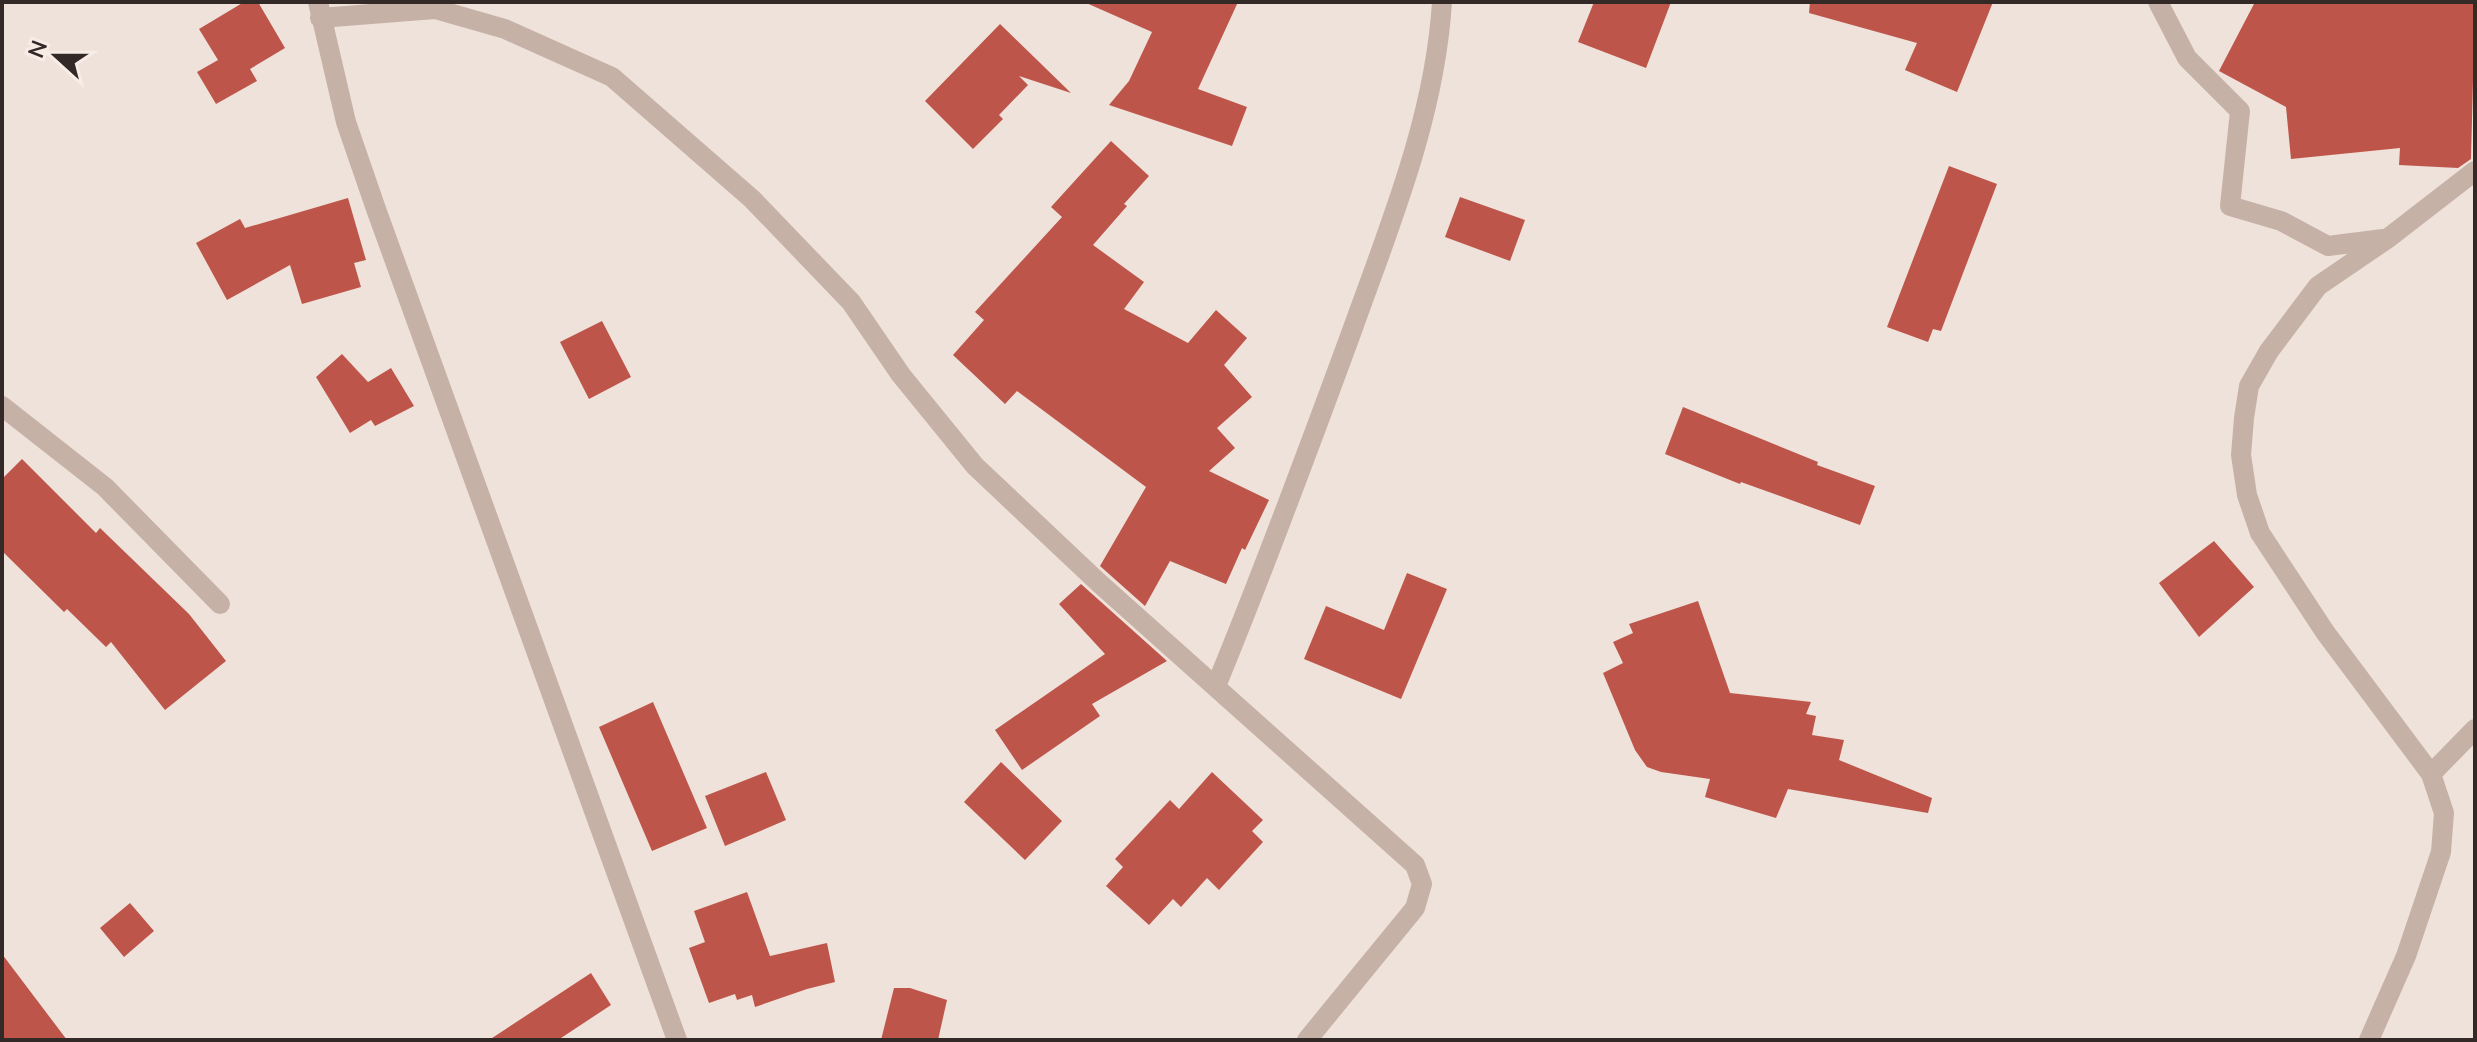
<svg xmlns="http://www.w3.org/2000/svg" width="2477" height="1042" font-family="'Nunito Sans',sans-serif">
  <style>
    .building { fill: #be554a }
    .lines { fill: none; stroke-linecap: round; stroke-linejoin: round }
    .street { stroke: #c6b1a7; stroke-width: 20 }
  </style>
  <rect width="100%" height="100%" fill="#efe2da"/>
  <!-- building -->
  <path class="building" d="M 244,2 L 258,2 L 285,48 L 250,69 L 257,81 L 216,104 L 197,72 L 218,60 L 199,29 Z
    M 1084,2 L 1238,2 L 1198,89 L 1247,107 L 1232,146 L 1109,105 L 1129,81 L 1152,32 Z
    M 1594,2 L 1671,2 L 1646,68 L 1578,42 Z
    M 1810,2 L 1993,2 L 1957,92 L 1905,70 L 1917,43 L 1809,13 Z
    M 2255,2 L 2475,2 L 2471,159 L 2458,168 L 2399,165 L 2400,148 L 2291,159 L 2286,107 L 2219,71 Z
    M 1000,24 L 1071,93 L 1019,76 L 1028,85 L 999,115 L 1003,119 L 973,149 L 925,101 Z
    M 1111,141 L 1149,176 L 1124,204 L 1127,206 L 1093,245 L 1144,282 L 1124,309 L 1188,343 L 1216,310 L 1247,338 L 1224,365 L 1252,397 L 1217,428 L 1235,448 L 1209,471 L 1269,500 L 1245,550 L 1242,548 L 1226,584 L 1170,561 L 1145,606 L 1100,566 L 1146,487 L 1017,391 L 1005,404 L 953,355 L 984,320 L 975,312 L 1062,217 L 1051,207 Z
    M 1949,166 L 1997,184 L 1941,331 L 1933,329 L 1928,342 L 1887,327 Z
    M 1460,197 L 1525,220 L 1510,261 L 1445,237 Z
    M 348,198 L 366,260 L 354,263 L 361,287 L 302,304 L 290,265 L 227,300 L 196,243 L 240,219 L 245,228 Z
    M 602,321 L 631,377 L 589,399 L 560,342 Z
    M 342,354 L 368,382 L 391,368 L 414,406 L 375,426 L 371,420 L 350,433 L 316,377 Z
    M 1683,407 L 1818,462 L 1817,465 L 1875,486 L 1860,525 L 1741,482 L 1740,484 L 1665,454 Z
    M 22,459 L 96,533 L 100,528 L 189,614 L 226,661 L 165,710 L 111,642 L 106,647 L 67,609 L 64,612 L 2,551 L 2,479 Z
    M 2214,541 L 2254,587 L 2199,637 L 2159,583 Z
    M 1407,573 L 1447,589 L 1401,699 L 1304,659 L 1326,606 L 1384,630 Z
    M 1081,584 L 1167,661 L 1092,704 L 1100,716 L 1022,770 L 995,730 L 1105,654 L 1059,604 Z
    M 1698,601 L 1730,693 L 1811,702 L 1806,714 L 1816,716 L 1812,735 L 1844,740 L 1839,760 L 1932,798 L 1928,813 L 1788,789 L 1776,818 L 1705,797 L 1710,779 L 1661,772 L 1647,767 L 1635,750 L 1603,673 L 1623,663 L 1613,642 L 1633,633 L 1629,624 Z
    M 653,702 L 707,828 L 652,851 L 599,727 Z
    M 1001,762 L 1062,821 L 1025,860 L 964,802 Z
    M 766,772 L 786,820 L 725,846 L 705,796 Z
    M 1212,772 L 1263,820 L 1252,831 L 1263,842 L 1219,890 L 1207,878 L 1181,907 L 1173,899 L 1149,925 L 1106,886 L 1123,867 L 1115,859 L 1170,800 L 1179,809 Z
    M 747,892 L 770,956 L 827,943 L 835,982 L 807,989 L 755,1007 L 752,995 L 737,1000 L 735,994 L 709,1003 L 689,948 L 705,942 L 694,911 Z
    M 130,903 L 154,931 L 124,957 L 100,928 Z
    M 2,954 L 67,1040 L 2,1040 Z
    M 591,973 L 611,1005 L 558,1040 L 489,1040 Z
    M 894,988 L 910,988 L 947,1000 L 938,1040 L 881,1040 Z"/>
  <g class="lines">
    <!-- street -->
    <path class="street" d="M 318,2 L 346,122 L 376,209 L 677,1040
      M 2158,2 L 2187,58 L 2240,111 L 2230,206 L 2281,221 L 2328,246 L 2383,239
      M 320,18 L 435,9 L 505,29 L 612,77 L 752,199 L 851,302 L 901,375 L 975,466 L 1098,582 L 1415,865 L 1422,884 L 1415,908 L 1307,1040
      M 2,406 L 105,487 L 220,604
      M 1216,686 C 1265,567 1309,448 1353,328 C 1391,222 1435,116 1442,2
      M 2431,774 L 2475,729
      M 2369,1040 L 2406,956 L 2441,852 L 2444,813 L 2431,774 L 2325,632 L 2260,533 L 2247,495 L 2241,455 L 2244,418 L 2249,386 L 2269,351 L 2318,286 L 2387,239 L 2475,171"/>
  </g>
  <!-- border -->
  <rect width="2477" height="1042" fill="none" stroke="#332927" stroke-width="8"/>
  <!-- north arrow -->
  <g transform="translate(56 56) rotate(291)" stroke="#f8ede6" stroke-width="6" paint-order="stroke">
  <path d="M0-6L14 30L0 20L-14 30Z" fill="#332927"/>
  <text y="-12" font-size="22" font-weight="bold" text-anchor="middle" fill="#332927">N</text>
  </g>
</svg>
